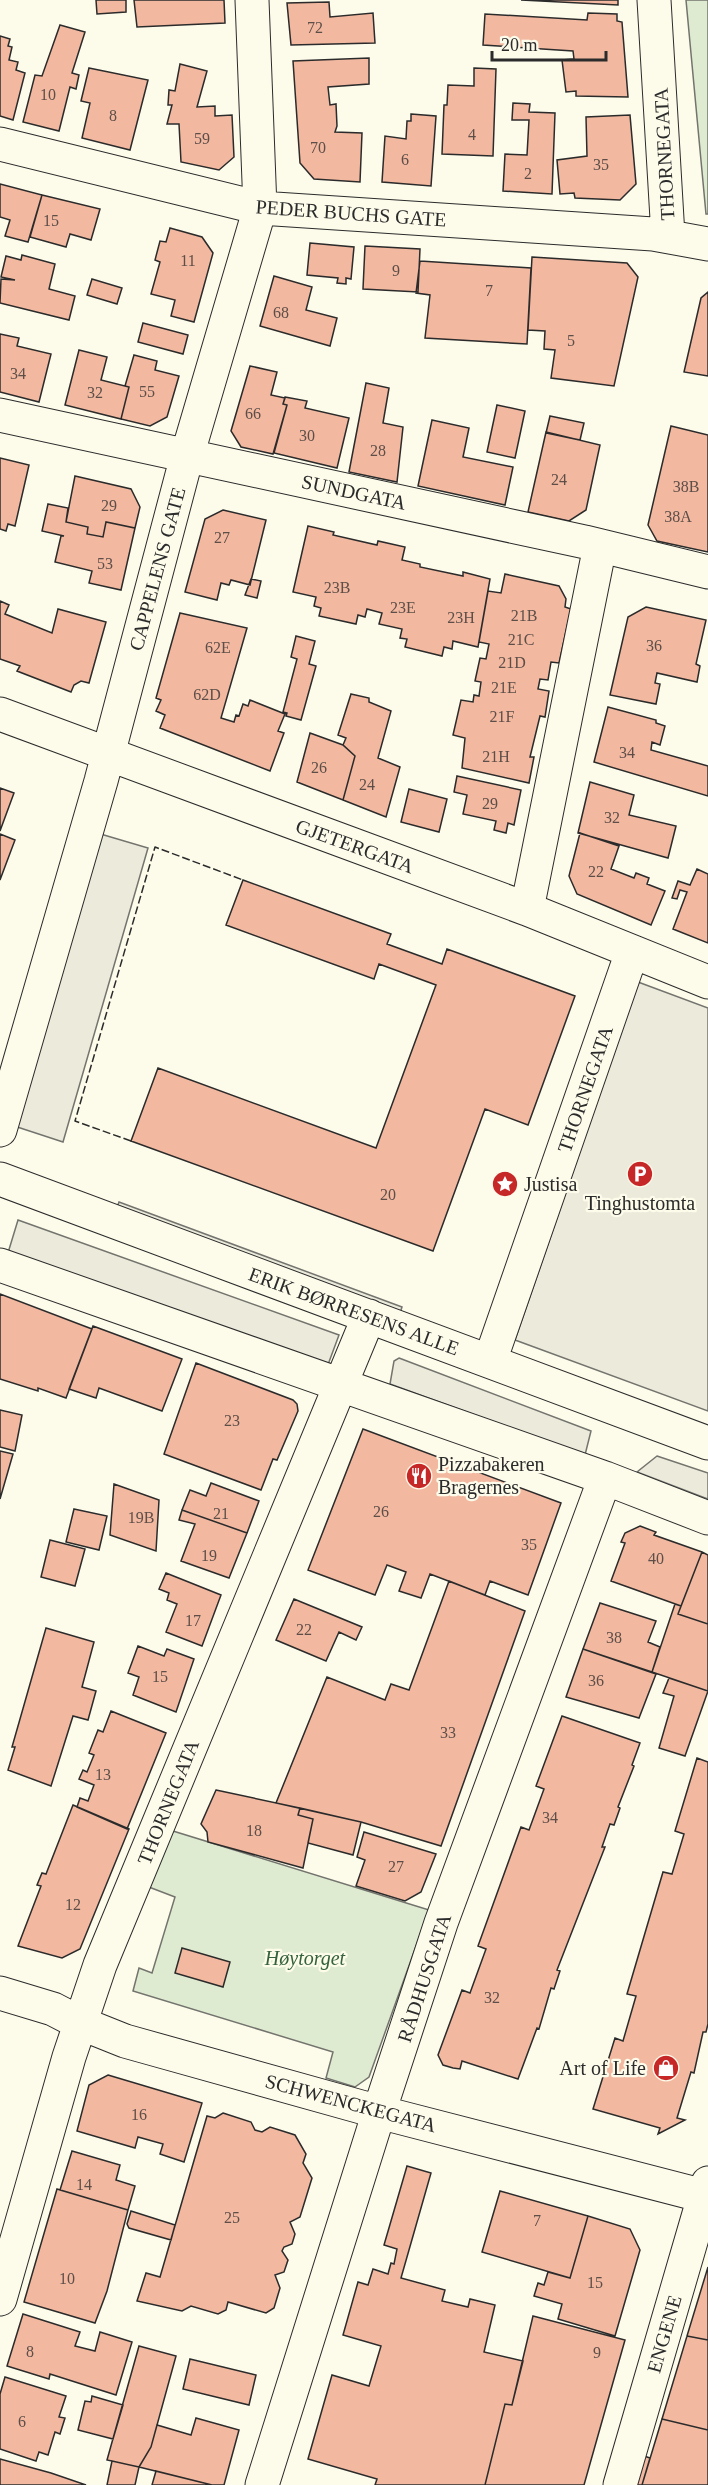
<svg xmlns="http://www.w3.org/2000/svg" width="708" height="2485" font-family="'Times New Roman',serif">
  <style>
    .green { fill: #deebd1; stroke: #74746e; stroke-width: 1.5 }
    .parking { fill: #eceadb; stroke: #74746e; stroke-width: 1.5 }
    .building { fill: #f2b8a0; stroke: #2b2b2b; stroke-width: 1.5 }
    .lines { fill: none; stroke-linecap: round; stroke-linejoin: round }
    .minor-casing { stroke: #2b2b2b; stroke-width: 35 }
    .tertiary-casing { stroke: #2b2b2b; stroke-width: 35 }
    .minor { stroke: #fdfbea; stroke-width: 33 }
    .tertiary { stroke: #fdfbea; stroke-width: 33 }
    .fence { stroke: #2b2b2b; stroke-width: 1.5; stroke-dasharray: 8 3; stroke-linecap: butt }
    .labels { text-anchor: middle; stroke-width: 4.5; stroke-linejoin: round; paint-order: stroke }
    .number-label { font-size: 16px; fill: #5d4e48 }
    .street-label { font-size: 20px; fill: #2b2b2b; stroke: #fdfbea }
    .poi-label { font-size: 20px; fill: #2b2b2b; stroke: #fdfbea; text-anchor: start }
    .park-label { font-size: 20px; font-style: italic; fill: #34623c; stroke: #fdfbea }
  </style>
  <rect width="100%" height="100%" fill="#fdfbea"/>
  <!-- green -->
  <path class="green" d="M 686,0 L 708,0 L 708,214 L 706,214 Z
    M 160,1827 L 429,1910 L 369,2077 L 355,2087 L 326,2078 L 333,2052 L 133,1991 L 139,1968 L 152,1973 L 175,1897 L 141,1884 Z"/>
  <!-- parking -->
  <path class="parking" d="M 87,830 L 148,848 L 63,1142 L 2,1122 Z
    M 638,982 L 708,1008 L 708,1411 L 515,1340 Z
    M 119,1202 L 402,1307 L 396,1326 L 112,1221 Z
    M 18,1220 L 339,1335 L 323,1378 L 4,1266 Z
    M 399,1358 L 591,1431 L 585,1455 L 390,1384 L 394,1361 Z
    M 657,1456 L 708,1473 L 708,1499 L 637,1472 Z"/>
  <!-- building -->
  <path class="building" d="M 96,0 L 126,0 L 126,12 L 97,14 Z
    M 134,0 L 224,0 L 225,23 L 137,27 Z
    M 521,0 L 618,0 L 618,5 Z
    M 329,2 L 330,17 L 373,13 L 375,43 L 291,45 L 287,3 Z
    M 588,13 L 617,14 L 617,21 L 622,22 L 628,97 L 576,96 L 576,91 L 566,92 L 562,60 L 574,59 L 573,51 L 483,45 L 485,14 L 587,20 Z
    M 60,25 L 85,32 L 72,73 L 79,75 L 76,89 L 70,87 L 59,131 L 23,122 L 35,75 L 42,76 Z
    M 0,36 L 10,39 L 8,46 L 12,47 L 9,60 L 18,62 L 16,70 L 25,73 L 13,120 L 0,116 Z
    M 369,58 L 369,84 L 328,87 L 330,105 L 336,104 L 337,126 L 335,132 L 362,133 L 360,182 L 314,179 L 300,163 L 293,61 Z
    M 180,64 L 207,71 L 197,107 L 215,106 L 215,116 L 232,115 L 234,157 L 219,170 L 181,162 L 179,124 L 167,124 L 172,105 L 168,105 L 169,90 L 175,91 Z
    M 89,68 L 148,80 L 130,150 L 82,138 L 90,103 L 81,101 Z
    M 474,68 L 496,69 L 493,156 L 442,154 L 444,105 L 447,105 L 448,85 L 474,86 Z
    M 513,103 L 530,104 L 529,112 L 555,113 L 552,194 L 503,191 L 505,154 L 527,155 L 529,120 L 512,120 Z
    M 411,114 L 436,116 L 431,186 L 382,182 L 385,136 L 406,139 L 407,121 L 411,121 Z
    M 630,115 L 636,184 L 620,200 L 575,198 L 574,193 L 560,194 L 557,160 L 587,156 L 586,117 Z
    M 0,184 L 42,195 L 28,242 L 5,236 L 10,220 L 0,217 Z
    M 42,195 L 100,209 L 91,240 L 70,234 L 66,247 L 30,237 Z
    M 170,228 L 202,237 L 213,253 L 194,322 L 171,316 L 175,300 L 151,294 L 160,262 L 155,260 L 160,241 L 166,242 Z
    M 310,243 L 354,247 L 351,279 L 346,278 L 346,284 L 337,283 L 338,278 L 307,275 Z
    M 365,246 L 420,249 L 418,292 L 363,289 Z
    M 22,255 L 55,264 L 49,289 L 75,296 L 69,320 L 0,303 L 1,279 L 15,280 L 1,277 L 6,256 L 21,260 Z
    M 532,257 L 627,263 L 638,277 L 614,386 L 551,378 L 555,350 L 544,349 L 545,331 L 528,330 Z
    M 420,261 L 531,268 L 527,344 L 425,338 L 430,295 L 416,293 Z
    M 274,276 L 312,287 L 306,310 L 337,318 L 330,346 L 260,326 Z
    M 92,279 L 122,288 L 117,304 L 87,295 Z
    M 708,292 L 708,376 L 684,372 L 701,298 Z
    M 143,323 L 188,335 L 183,354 L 138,342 Z
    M 0,334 L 19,338 L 17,346 L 51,354 L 39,402 L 0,392 Z
    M 79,350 L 107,357 L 101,380 L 129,387 L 121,419 L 65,405 Z
    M 134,355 L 157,361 L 155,370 L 179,376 L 167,417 L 150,426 L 121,419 L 129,387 L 125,386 Z
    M 250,366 L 277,372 L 271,395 L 285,398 L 283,404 L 287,405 L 273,454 L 241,447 L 231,431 Z
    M 366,383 L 389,388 L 383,423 L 403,427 L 397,482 L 349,472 Z
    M 285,397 L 307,401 L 305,408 L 349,418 L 337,468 L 274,453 L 287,405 L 283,404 Z
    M 497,405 L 525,411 L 515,458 L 487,452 Z
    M 550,416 L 584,423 L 580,440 L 546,433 Z
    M 432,420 L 469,428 L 463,457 L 513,467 L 505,505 L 418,486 Z
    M 671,426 L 708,435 L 708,552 L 657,541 L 648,525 Z
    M 546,432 L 600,445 L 586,510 L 569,521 L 528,512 Z
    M 0,458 L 29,465 L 15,526 L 8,524 L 6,531 L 0,529 Z
    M 75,476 L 131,489 L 140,507 L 135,528 L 106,522 L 103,537 L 87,534 L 88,527 L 66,522 Z
    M 48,504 L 68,508 L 66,522 L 88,527 L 87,534 L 103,537 L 106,522 L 135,528 L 121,590 L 89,583 L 92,571 L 55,562 L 61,536 L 64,536 L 42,531 Z
    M 223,510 L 266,520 L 250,585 L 231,580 L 229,585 L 221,583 L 217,600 L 185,592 L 205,519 Z
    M 308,526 L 334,532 L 333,535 L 377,545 L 378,541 L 405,547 L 402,560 L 420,564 L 420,567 L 463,576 L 463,572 L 490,579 L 478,647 L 453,641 L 452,649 L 444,647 L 442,656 L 405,647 L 407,639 L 400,638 L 402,629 L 379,624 L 382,613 L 367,609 L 365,617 L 358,615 L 356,624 L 319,616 L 321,608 L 314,606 L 316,597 L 293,592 Z
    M 505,574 L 559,586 L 566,599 L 565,607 L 571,609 L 559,663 L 551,662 L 548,680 L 540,679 L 538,689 L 549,691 L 545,717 L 540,716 L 530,757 L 534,757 L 529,783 L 462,768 L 465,738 L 453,735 L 461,700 L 473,702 L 474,695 L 479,696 L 481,682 L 475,681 L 480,658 L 486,659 L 489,644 L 479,642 L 488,591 L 501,593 Z
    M 251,579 L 261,581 L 257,598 L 245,595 Z
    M 0,601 L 9,605 L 5,614 L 52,633 L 58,609 L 106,622 L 89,683 L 81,681 L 74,685 L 71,692 L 17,671 L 20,666 L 0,659 Z
    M 646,607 L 706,620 L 696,664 L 700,666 L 697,682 L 657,673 L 655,683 L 660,684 L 656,704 L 610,695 L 628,617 Z
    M 180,613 L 247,628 L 221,718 L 234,722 L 236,715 L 239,716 L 243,704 L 248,706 L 250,700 L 285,714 L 278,731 L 284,733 L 270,771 L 160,728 L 165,715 L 156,711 L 161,700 L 156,698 Z
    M 296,636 L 315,641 L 309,664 L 316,666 L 301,720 L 286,716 L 287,713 L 283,712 L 297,659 L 291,657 Z
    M 351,694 L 369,698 L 369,702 L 391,711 L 378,758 L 400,767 L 386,817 L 343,800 L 355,756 L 343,745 L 346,738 L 338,735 Z
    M 608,707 L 656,720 L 656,723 L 665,726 L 660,745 L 652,742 L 651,750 L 708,766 L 708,796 L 594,762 Z
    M 310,733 L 343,745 L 355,756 L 343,800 L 297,782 Z
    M 457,776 L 521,790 L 514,825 L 508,823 L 506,833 L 494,830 L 496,821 L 463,814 L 467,795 L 454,792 Z
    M 590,782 L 634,795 L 629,815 L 676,826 L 668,858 L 578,833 Z
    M 0,788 L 14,793 L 0,831 Z
    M 409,789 L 447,799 L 439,832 L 401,822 Z
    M 580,833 L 619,846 L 611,869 L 634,878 L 636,873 L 649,878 L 647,884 L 665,891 L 651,925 L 577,894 L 569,876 Z
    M 0,834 L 15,840 L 0,880 Z
    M 697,869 L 708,874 L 708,943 L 673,929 L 687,892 L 680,890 L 677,899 L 672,898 L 678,881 L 690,885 Z
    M 243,880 L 391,934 L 387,944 L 442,964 L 447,949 L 575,996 L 528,1125 L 485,1109 L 433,1251 L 131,1141 L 158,1068 L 376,1148 L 436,985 L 379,964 L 374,979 L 226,925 Z
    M 0,1294 L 92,1329 L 66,1398 L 38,1388 L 38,1391 L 0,1379 Z
    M 93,1326 L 182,1359 L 162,1411 L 99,1388 L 96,1398 L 69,1389 Z
    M 196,1363 L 293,1400 L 297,1404 L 298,1411 L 277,1460 L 273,1459 L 261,1490 L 164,1454 Z
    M 0,1410 L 22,1415 L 15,1451 L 0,1447 Z
    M 363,1429 L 561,1503 L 528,1595 L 490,1581 L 485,1595 L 430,1574 L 421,1598 L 399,1591 L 406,1572 L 387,1565 L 375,1595 L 308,1570 Z
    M 0,1451 L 13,1454 L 0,1499 Z
    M 211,1483 L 259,1501 L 247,1533 L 182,1510 L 190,1490 L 206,1496 Z
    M 114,1484 L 159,1500 L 156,1551 L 110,1535 Z
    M 74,1509 L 107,1516 L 99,1550 L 66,1542 Z
    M 182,1510 L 247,1533 L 229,1578 L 181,1561 L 195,1524 L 179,1520 Z
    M 640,1526 L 656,1532 L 654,1535 L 702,1552 L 681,1606 L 611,1581 L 625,1543 L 621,1542 L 625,1533 Z
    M 50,1540 L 85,1549 L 75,1586 L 41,1577 Z
    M 702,1552 L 708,1555 L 708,1624 L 678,1614 Z
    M 166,1573 L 221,1595 L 202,1646 L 166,1632 L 177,1604 L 167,1600 L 169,1593 L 159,1589 Z
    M 449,1581 L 525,1611 L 441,1846 L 361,1822 L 276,1803 L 327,1677 L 385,1700 L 391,1684 L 409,1690 Z
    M 294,1599 L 362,1627 L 356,1640 L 339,1632 L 326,1661 L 276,1640 Z
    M 600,1603 L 656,1621 L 648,1642 L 660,1647 L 652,1672 L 583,1649 Z
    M 675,1604 L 681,1606 L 678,1614 L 708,1624 L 708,1691 L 652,1672 Z
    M 46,1628 L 94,1642 L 82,1687 L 96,1691 L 88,1720 L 73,1716 L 51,1786 L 8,1770 L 15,1747 L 12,1747 Z
    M 138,1646 L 164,1656 L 167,1649 L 194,1659 L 176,1712 L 133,1695 L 139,1677 L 128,1673 Z
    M 583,1649 L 656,1674 L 639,1718 L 566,1697 Z
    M 669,1678 L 708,1691 L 685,1756 L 659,1748 L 674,1696 L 663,1693 Z
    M 111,1711 L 166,1733 L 127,1829 L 77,1807 L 80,1798 L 88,1801 L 94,1785 L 79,1779 L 83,1770 L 87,1772 L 94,1755 L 89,1753 L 98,1730 L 103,1732 Z
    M 562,1716 L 640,1743 L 632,1765 L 634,1766 L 618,1807 L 620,1808 L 614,1825 L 610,1824 L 602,1847 L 605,1847 L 557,1970 L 560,1971 L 554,1989 L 551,1988 L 539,2029 L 537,2028 L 518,2079 L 462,2061 L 460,2069 L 453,2068 L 443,2065 L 438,2055 L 462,1990 L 470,1993 L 486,1949 L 478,1946 L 521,1827 L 529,1830 L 544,1789 L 536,1786 Z
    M 697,1758 L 708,1762 L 708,2024 L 706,2032 L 703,2032 L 694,2073 L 691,2072 L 677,2118 L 685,2120 L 658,2134 L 660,2128 L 593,2109 L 615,2038 L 623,2041 L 636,1996 L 627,1994 L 663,1872 L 672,1874 L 684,1834 L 675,1831 Z
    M 216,1790 L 300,1808 L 298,1815 L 313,1819 L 303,1868 L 208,1842 L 207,1832 L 201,1824 Z
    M 73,1805 L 129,1829 L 80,1949 L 62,1958 L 18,1946 L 41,1886 L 37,1885 L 42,1873 L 46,1874 Z
    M 300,1808 L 361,1822 L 353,1855 L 308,1843 L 313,1819 L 298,1815 Z
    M 364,1832 L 436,1854 L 421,1892 L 405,1901 L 356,1886 L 365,1860 L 357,1857 Z
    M 182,1948 L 230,1962 L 223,1987 L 175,1973 Z
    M 108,2075 L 202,2103 L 184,2162 L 160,2154 L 163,2144 L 138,2137 L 135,2148 L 77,2131 L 89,2085 Z
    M 223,2113 L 251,2122 L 255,2130 L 262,2132 L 270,2127 L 295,2135 L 306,2154 L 303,2163 L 312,2178 L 300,2217 L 290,2222 L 295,2234 L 292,2244 L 284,2247 L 282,2251 L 288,2260 L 284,2272 L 275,2275 L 280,2288 L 274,2308 L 266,2313 L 228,2302 L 226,2310 L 218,2314 L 191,2306 L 182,2311 L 137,2301 L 146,2273 L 160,2277 L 207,2116 L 215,2118 Z
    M 72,2151 L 120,2165 L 116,2180 L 135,2186 L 128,2210 L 60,2190 Z
    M 407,2166 L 431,2173 L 401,2278 L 445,2290 L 442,2301 L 468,2307 L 470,2299 L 495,2305 L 484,2352 L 523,2361 L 512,2405 L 505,2404 L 485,2485 L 375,2485 L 377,2479 L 308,2459 L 332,2375 L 369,2386 L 381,2346 L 343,2335 L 358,2282 L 368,2285 L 373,2269 L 388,2274 L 391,2263 L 394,2264 L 397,2249 L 384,2245 Z
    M 57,2189 L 128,2210 L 107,2291 L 95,2323 L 24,2302 Z
    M 500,2191 L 588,2216 L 570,2278 L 482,2252 Z
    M 131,2211 L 175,2225 L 171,2240 L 129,2228 L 127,2224 Z
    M 588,2216 L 630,2229 L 640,2250 L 615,2336 L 558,2319 L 562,2304 L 534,2296 L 538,2283 L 544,2285 L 548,2272 L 570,2278 Z
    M 708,2267 L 708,2340 L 687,2336 Z
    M 23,2314 L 80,2332 L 75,2346 L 95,2351 L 100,2332 L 132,2342 L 116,2395 L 50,2374 L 49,2379 L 7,2366 Z
    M 533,2316 L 625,2340 L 584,2485 L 485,2485 L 505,2404 L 512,2405 Z
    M 687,2336 L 708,2340 L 708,2430 L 662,2419 Z
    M 139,2346 L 176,2356 L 151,2447 L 139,2467 L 107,2460 Z
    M 190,2359 L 256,2375 L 249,2405 L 183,2389 Z
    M 5,2377 L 66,2396 L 59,2417 L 65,2418 L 60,2434 L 55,2432 L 48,2455 L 39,2452 L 36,2461 L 0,2449 L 0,2394 Z
    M 92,2396 L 123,2405 L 113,2439 L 78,2430 L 85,2401 L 91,2402 Z
    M 196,2418 L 239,2430 L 224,2485 L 212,2485 L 139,2467 L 151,2447 L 157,2425 L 191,2435 Z
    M 662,2419 L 708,2430 L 708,2485 L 642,2485 Z
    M 644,2456 L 650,2458 L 642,2485 L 635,2485 Z
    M 0,2459 L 51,2473 L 86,2485 L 0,2485 Z
    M 112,2461 L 139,2467 L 135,2485 L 107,2485 Z
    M 156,2471 L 212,2485 L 152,2485 Z"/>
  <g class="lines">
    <!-- minor casing -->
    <g class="minor-casing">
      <path id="minor" d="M 654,0 L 668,236
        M 0,144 L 260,208 L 653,234 L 708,244
        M 0,415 L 585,542 L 708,572
        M 0,714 L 527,909 L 708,982
        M 527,909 L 600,546
        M 0,1130 L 101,781 L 187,456 L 260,208 L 252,0
        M 0,1179 L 708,1443
        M 0,1265 L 605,1478 L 708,1518
        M 490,1361 L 632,952
        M 0,1993 L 53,2009 L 80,2023 L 125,2041 L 379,2112 L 708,2197
        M 0,2299 L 69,2057 L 100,1965 L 369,1316
        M 262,2485 L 379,2112 L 441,1923 L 605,1478"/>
    </g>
    <!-- tertiary casing -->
    <g class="tertiary-casing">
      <path id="tertiary" d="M 620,2485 L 708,2183"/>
    </g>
    <!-- minor -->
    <use href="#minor" class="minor"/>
    <!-- tertiary -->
    <use href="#tertiary" class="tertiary"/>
    <!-- fence -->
    <path class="fence" d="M 131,1141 L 75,1121 L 155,847 L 243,880"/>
  </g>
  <!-- icons -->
  <defs>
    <g id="parking-disc" transform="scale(1.35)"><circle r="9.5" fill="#c62828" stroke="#fdfbea"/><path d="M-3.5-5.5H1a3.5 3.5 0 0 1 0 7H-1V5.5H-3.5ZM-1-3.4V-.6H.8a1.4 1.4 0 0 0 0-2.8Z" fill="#fff"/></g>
    <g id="sight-disc" transform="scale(1.35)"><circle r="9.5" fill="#c62828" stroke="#fdfbea"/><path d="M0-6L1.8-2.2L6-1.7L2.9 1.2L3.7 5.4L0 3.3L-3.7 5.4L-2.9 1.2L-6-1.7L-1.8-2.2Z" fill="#fff"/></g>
    <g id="restaurant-disc" transform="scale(1.35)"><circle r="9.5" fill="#c62828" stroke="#fdfbea"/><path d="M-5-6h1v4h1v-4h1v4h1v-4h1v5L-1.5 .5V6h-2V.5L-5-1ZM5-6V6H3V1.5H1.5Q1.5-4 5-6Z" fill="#fff"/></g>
    <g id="shop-disc" transform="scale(1.35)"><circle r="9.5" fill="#c62828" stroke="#fdfbea"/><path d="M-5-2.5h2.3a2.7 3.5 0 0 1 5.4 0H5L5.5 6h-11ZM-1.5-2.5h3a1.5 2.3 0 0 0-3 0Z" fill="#fff"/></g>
  </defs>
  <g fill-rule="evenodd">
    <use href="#parking-disc" x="640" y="1174"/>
    <use href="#sight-disc" x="505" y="1184"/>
    <use href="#restaurant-disc" x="419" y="1476"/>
    <use href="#shop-disc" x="666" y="2068"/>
  </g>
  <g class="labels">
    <!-- number labels -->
    <g class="number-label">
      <text x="315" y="33">72</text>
      <text x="48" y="100">10</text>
      <text x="113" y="121">8</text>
      <text x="472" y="140">4</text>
      <text x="202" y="144">59</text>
      <text x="318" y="153">70</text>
      <text x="405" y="165">6</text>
      <text x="601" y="170">35</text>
      <text x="528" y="179">2</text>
      <text x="51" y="226">15</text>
      <text x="188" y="266">11</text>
      <text x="396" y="276">9</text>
      <text x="489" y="296">7</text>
      <text x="281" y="318">68</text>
      <text x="571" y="346">5</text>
      <text x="18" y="379">34</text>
      <text x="147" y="397">55</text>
      <text x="95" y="398">32</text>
      <text x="253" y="419">66</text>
      <text x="307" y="441">30</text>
      <text x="378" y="456">28</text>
      <text x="559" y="485">24</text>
      <text x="686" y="492">38B</text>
      <text x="109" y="511">29</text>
      <text x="678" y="522">38A</text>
      <text x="222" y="543">27</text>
      <text x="105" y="569">53</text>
      <text x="337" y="593">23B</text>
      <text x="403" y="613">23E</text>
      <text x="524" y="621">21B</text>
      <text x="461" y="623">23H</text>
      <text x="521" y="645">21C</text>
      <text x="654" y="651">36</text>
      <text x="218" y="653">62E</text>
      <text x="512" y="668">21D</text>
      <text x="504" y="693">21E</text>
      <text x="207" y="700">62D</text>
      <text x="502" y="722">21F</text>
      <text x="627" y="758">34</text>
      <text x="496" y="762">21H</text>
      <text x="319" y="773">26</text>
      <text x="367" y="790">24</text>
      <text x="490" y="809">29</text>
      <text x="612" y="823">32</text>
      <text x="596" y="877">22</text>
      <text x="388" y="1200">20</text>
      <text x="232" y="1426">23</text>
      <text x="381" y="1517">26</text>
      <text x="221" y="1519">21</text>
      <text x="141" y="1523">19B</text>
      <text x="529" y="1550">35</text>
      <text x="209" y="1561">19</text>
      <text x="656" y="1564">40</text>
      <text x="193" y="1626">17</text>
      <text x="304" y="1635">22</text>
      <text x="614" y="1643">38</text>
      <text x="160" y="1682">15</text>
      <text x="596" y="1686">36</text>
      <text x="448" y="1738">33</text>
      <text x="103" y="1780">13</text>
      <text x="550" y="1823">34</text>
      <text x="254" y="1836">18</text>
      <text x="396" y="1872">27</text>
      <text x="73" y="1910">12</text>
      <text x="492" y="2003">32</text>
      <text x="139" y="2120">16</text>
      <text x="84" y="2190">14</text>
      <text x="232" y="2223">25</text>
      <text x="537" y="2226">7</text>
      <text x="67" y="2284">10</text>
      <text x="595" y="2288">15</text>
      <text x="30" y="2357">8</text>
      <text x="597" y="2358">9</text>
      <text x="22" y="2427">6</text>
    </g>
    <!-- street labels -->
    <g class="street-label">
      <text transform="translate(664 154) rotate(-93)" y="7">THORNEGATA</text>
      <text transform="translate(351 213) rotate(4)" y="7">PEDER BUCHS GATE</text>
      <text transform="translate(354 492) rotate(12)" y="7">SUNDGATA</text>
      <text transform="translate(157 569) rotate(-75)" y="7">CAPPELENS GATE</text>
      <text transform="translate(355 846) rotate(20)" y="7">GJETERGATA</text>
      <text transform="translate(585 1089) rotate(-71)" y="7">THORNEGATA</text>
      <text transform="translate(354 1311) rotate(20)" y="7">ERIK BØRRESENS ALLE</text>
      <text transform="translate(168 1802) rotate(-68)" y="7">THORNEGATA</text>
      <text transform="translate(424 1978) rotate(-72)" y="7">RÅDHUSGATA</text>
      <text transform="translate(351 2103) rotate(15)" y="7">SCHWENCKEGATA</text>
      <text transform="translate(664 2334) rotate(-74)" y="7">ENGENE</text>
    </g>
    <!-- poi labels -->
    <g class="poi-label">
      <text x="524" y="1191">Justisa</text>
      <text x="640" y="1210" text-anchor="middle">Tinghustomta</text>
      <text x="438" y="1471">Pizzabakeren<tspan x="438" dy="23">Bragernes</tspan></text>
      <text x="646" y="2075" text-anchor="end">Art of Life</text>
    </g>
    <!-- park labels -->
    <g class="park-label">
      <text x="305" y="1965">Høytorget</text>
    </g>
  </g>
  <!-- scale -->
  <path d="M492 51v9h114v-9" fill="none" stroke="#2b2b2b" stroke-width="3"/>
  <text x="501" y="51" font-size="18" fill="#2b2b2b" stroke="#fdfbea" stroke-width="4.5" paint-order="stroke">20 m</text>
</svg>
